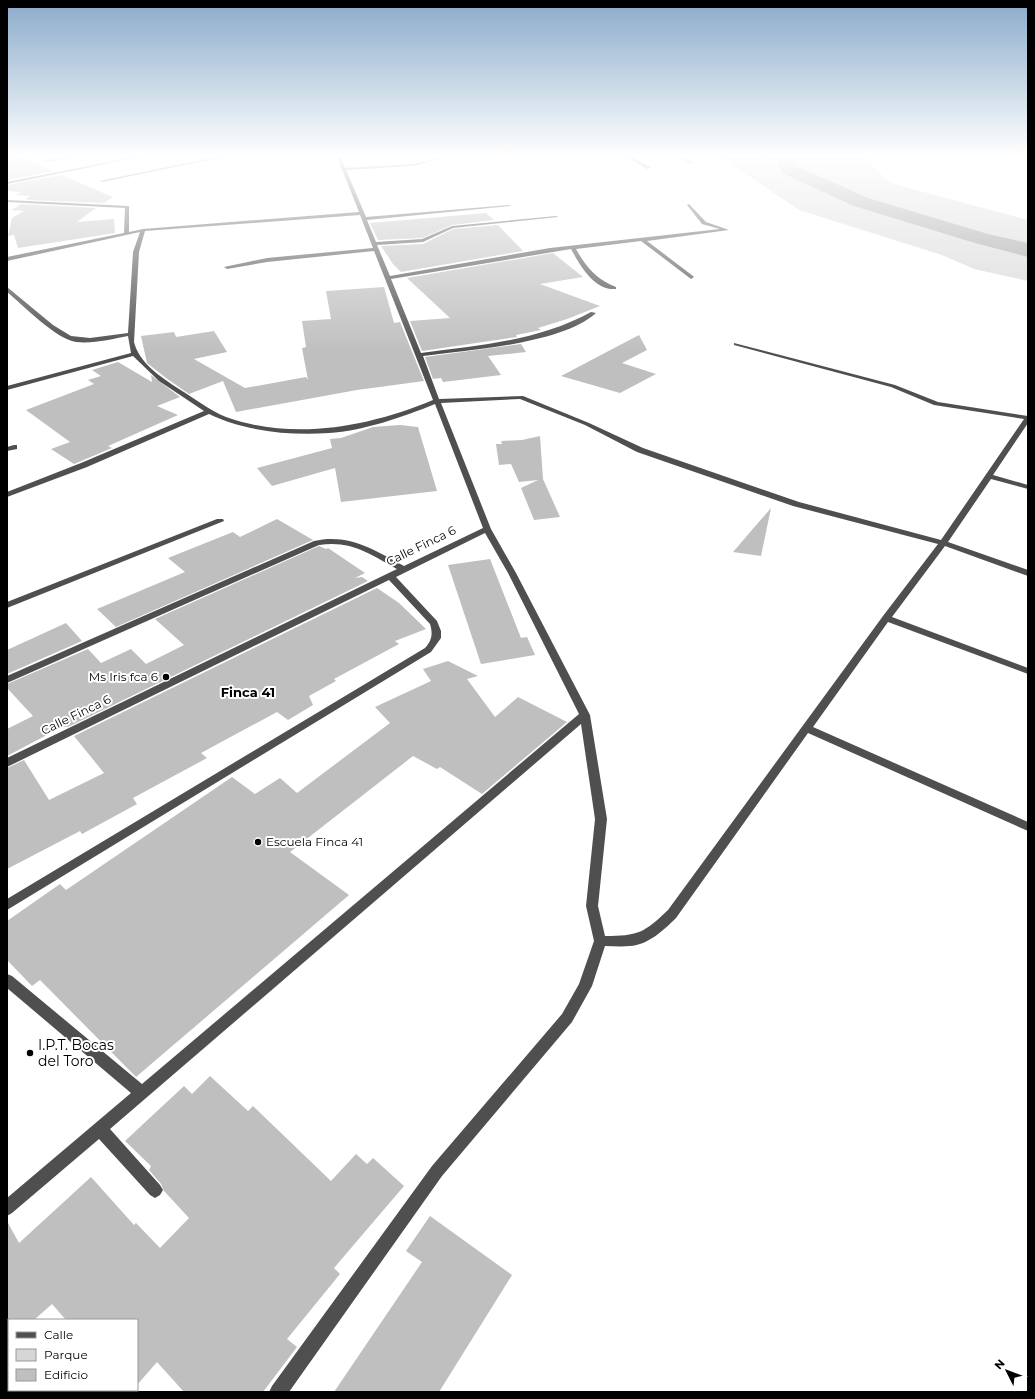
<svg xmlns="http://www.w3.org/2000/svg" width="1035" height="1399" font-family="Montserrat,sans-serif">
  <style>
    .green { fill: #d6d6d6 }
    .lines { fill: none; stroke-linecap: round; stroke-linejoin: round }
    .river { fill: #9d9d9d; fill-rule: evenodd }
    .building { fill: #bfbfbf }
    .minor { fill: #4f4f4f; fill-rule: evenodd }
    .poi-dot { fill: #000; stroke: #fff; stroke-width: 1.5 }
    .labels { text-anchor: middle; stroke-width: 4; stroke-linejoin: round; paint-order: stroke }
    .street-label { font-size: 12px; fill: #000; stroke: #fff }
    .poi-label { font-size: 12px; fill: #000; stroke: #fff; text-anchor: end }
    .neighbourhood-label { font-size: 13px; font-weight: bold; fill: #000; stroke: #fff }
    .near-poi-label { font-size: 14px; fill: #000; stroke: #fff; text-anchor: start }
  </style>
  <rect width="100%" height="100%" fill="#fff"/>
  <!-- green -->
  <path class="green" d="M 721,157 L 864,157 L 890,183 L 1028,220 L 1028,281 L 974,269 L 942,255 L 799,210 Z"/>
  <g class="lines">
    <!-- river -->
    <path class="river" d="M 776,157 L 794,157 L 796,166 L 868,198 L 988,234 L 1028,243 L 1028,257 L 975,243 L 854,206 L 782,173 Z"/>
  </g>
  <!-- building -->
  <path class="building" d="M 7,157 L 19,157 L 53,171 L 7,180 Z
    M 61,175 L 113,197 L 104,203 L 29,200 L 25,199 L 31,196 L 16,195 L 21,192 L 7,191 L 7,185 Z
    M 21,204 L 96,208 L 77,222 L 114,219 L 115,233 L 18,248 L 14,235 L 8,236 L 12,218 L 24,211 L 11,210 Z
    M 486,213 L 494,220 L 452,225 L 422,238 L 378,240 L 370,223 Z
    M 498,225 L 523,251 L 401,272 L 393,264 L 381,246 L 423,244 L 453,229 Z
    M 553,253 L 583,277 L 540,284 L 600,306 L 567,319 L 538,328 L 541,330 L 516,335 L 517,337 L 422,351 L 410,321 L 450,318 L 407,278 Z
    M 384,287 L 394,323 L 400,322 L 424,381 L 357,390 L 236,412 L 223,381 L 189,394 L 166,378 L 147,363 L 141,336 L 174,332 L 176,337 L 214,331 L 227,352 L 194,359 L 245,388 L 306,377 L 308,380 L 302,348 L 306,347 L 302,321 L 331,319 L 326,291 Z
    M 639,335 L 647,350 L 622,363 L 656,374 L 620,393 L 561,376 Z
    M 521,344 L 526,352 L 488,356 L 501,375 L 443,382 L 441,378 L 433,379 L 425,357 Z
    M 118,362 L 152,382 L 151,375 L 180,397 L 157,406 L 178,415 L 108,446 L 112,448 L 74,464 L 51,449 L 70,442 L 26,410 L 94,384 L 88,380 L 101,376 L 92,370 Z
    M 400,425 L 418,427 L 437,491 L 341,502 L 335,468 L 272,486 L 257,468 L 332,448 L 330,439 L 341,438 L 373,427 Z
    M 540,436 L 543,479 L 560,517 L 534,520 L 521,488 L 538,480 L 519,482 L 511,464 L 499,465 L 496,444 L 502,444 L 501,441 L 522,440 Z
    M 771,508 L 761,556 L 733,552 Z
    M 277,519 L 313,540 L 116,627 L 97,609 L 185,572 L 168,558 L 233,532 L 240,537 Z
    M 319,546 L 326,549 L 328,548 L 365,573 L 355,578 L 362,577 L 368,581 L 68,727 L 62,727 L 7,756 L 7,729 L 33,716 L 7,688 L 7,684 L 88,649 L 101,663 L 131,649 L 146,664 L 184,645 L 155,619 Z
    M 490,559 L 521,638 L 527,637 L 535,655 L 481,664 L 448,565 Z
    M 377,588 L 399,603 L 426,629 L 395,641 L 399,644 L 334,679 L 336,681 L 309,696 L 313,705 L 288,720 L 277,712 L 201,753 L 207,758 L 133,798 L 137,804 L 82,834 L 80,831 L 7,869 L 7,768 L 24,760 L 49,800 L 104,773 L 74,736 Z
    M 66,623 L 82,641 L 7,674 L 7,650 Z
    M 448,661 L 478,676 L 467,679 L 495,717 L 518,697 L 567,722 L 482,794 L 440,767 L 437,769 L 413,756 L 290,852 L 349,895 L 136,1077 L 40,980 L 32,986 L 7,960 L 7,921 L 60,884 L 66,890 L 232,777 L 255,794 L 280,778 L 297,793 L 390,723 L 375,707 L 431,681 L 423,669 Z
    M 210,1076 L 248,1111 L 253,1106 L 331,1181 L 356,1154 L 367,1164 L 373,1158 L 404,1186 L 334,1268 L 340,1274 L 287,1339 L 297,1347 L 263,1392 L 184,1392 L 157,1362 L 137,1385 L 137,1320 L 66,1320 L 52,1304 L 34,1320 L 7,1320 L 7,1221 L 19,1243 L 91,1177 L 134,1225 L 136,1223 L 160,1248 L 189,1218 L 164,1191 L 161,1184 L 149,1170 L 151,1166 L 125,1141 L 184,1086 L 192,1094 Z
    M 430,1216 L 512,1275 L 439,1392 L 334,1392 L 422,1262 L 406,1251 Z"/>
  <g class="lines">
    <!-- minor -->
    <path class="minor" d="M 64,157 L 71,157 L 48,162 L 46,161 Z
      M 133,157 L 140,157 L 7,184 L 7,182 Z
      M 216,157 L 223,157 L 102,182 L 100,181 Z
      M 337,157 L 341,157 L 345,168 L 413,164 L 435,159 L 437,160 L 413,166 L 346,170 L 366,217 L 509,205 L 511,206 L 367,220 L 376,242 L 422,239 L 452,226 L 556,216 L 558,217 L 453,228 L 423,242 L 377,245 L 390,276 L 550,248 L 720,229 L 702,224 L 687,205 L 689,204 L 706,222 L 729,230 L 647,241 L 693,276 L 694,277 L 691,279 L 641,241 L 576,249 C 586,267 596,279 616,287 L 616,289 C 594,291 580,265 571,249 L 391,279 L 421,353 C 480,345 538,341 591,312 L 596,313 C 562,344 468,350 423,356 L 439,399 L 523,396 L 589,423 L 643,448 L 799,502 L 941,540 L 1024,419 L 934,405 L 891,387 L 734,345 L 734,343 L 895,385 L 938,402 L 1028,416 L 1028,423 L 993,475 L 1028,485 L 1028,489 L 991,479 L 948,542 L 1028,570 L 1028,576 L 945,546 L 892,617 L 1028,668 L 1028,674 L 888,622 L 813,727 L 1028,822 L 1028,831 L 808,733 L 676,918 C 664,930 648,945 630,946 C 621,947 613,946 605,946 L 592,986 L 572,1022 L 442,1176 L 289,1392 L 269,1392 L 272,1386 L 432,1166 L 562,1014 L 579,984 L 594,941 L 586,906 L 595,819 L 581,724 L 110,1129 L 160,1185 L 163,1190 L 160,1195 L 155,1198 L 150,1195 L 99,1139 L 12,1213 L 7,1216 L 7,1198 L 131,1093 L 7,988 L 7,974 L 12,976 L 142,1084 L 579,714 L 508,573 L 485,533 L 396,577 L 437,621 L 441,631 L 441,638 L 431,652 L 7,910 L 7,899 L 425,648 C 432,640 433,634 430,624 L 389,580 L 7,767 L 7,758 L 397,569 C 370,554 351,540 319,545 L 7,683 L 7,676 L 314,541 C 348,533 375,550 404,566 L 483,528 L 435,404 C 403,417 363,431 329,433 C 290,436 244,431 209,414 L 87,467 L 7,497 L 7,492 L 81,463 L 204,411 L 159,381 L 133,356 L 7,390 L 7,386 L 131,353 L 128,336 C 112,339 93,344 76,342 C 56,339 24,306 7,292 L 7,287 L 53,325 L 71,336 L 90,338 L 128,333 L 133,252 L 140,232 L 7,261 L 7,257 L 124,233 L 125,208 L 7,202 L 7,200 L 129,206 L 129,232 L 143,229 L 359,212 ZM 360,215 L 373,248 L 267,258 L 224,267 L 227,269 L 267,262 L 374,251 L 433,400 C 368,427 294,441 226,417 C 209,410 194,398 179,389 C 161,377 139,363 134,342 L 139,252 L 145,231 ZM 520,399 L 585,425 L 637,452 L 793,506 L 938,544 L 883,616 L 668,910 C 644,933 638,936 605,936 L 598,906 L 607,819 L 590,715 L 516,573 L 491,529 L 441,403 Z
      M 627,157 L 632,157 L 651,168 L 647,169 Z
      M 680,157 L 684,157 L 693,163 L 690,164 Z
      M 14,445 L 17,445 L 17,449 L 7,451 L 7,447 Z
      M 217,519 L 223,519 L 224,521 L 7,608 L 7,602 Z"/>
  </g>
  <!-- sky -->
  <linearGradient id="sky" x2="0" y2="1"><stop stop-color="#8aabca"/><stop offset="0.44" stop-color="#fff"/><stop offset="1" stop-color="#fff" stop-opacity="0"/></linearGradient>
  <rect width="1035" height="353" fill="url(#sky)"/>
  <!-- markers -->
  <g class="poi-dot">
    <circle cx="166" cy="677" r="4"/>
    <circle cx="258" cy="842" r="4"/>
    <circle cx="30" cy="1053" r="4"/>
  </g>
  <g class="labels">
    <!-- street labels -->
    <g class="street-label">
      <text transform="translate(421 546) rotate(-26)" y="4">Calle Finca 6</text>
      <text transform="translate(76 715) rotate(-26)" y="4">Calle Finca 6</text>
    </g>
    <!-- poi labels -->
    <g class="poi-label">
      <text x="158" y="681">Ms Iris fca 6</text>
      <text x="266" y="846" text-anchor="start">Escuela Finca 41</text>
    </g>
    <!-- neighbourhood labels -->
    <g class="neighbourhood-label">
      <text x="248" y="697">Finca 41</text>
    </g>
    <!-- near-poi labels -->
    <g class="near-poi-label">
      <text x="38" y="1050">I.P.T. Bocas<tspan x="38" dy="16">del Toro</tspan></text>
    </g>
  </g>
  <!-- border -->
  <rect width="1035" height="1399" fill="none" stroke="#000000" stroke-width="16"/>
  <!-- legend -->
  <rect x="8" y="1319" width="130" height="72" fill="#ffffff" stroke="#999999"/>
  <rect x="16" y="1332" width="20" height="6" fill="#4f4f4f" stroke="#999999"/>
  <text x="44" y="1339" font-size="12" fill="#000000">Calle</text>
  <rect x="16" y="1349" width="20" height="12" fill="#d6d6d6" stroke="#999999"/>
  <text x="44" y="1359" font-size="12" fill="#000000">Parque</text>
  <rect x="16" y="1369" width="20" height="12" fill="#bfbfbf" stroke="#999999"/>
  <text x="44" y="1379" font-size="12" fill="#000000">Edificio</text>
  <!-- north arrow -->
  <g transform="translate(1007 1371) rotate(312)" stroke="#ffffff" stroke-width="3" paint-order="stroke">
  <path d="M0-3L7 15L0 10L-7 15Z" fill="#000000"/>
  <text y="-6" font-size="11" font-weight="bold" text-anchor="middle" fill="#000000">N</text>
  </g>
</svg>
